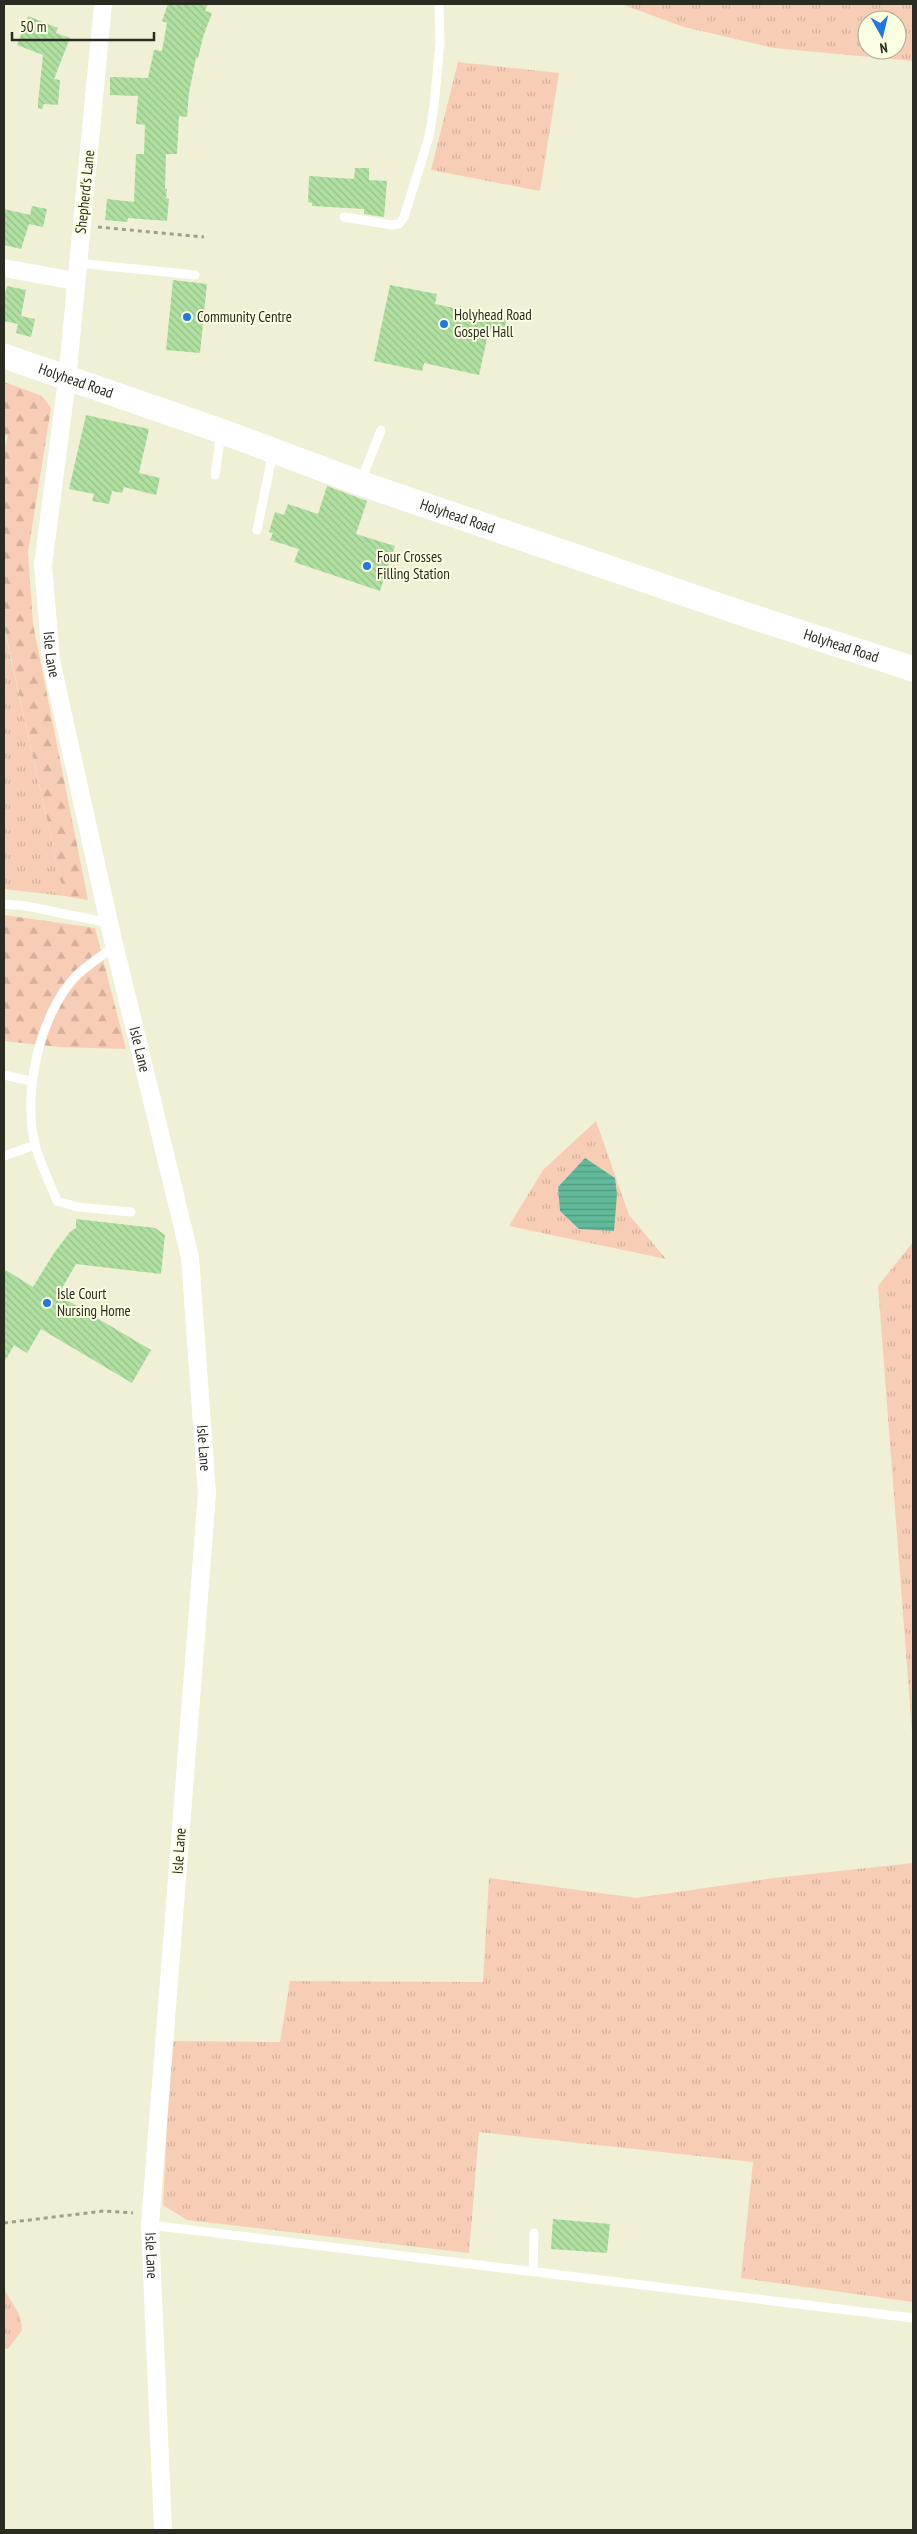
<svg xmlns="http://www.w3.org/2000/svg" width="917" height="2534" font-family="'PT Sans Narrow',sans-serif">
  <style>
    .grass { fill: url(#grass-tufts); fill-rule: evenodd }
    .forest { fill: url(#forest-firs) }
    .water { fill: url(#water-rules) }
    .building { fill: url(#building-back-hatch) }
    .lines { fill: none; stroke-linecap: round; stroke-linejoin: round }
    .path { stroke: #9fa08c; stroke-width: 3; stroke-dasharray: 4 4; stroke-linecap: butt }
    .service { stroke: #fff; stroke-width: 9 }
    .minor { stroke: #fff; stroke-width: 18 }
    .secondary { stroke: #fff; stroke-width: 25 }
    .poi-dot { fill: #2079e2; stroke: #fcfee2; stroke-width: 2 }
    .labels { text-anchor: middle; stroke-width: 4; stroke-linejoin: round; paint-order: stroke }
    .street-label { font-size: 15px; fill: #2a2b21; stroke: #fcfee2 }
    .poi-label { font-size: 15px; fill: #2a2b21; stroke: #fcfee2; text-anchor: start }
  </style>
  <defs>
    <pattern id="grass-tufts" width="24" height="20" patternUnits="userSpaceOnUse" patternTransform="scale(1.25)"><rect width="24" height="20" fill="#f8cdb6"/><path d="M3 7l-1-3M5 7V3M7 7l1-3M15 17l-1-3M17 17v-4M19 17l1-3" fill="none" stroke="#d5b09c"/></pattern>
    <pattern id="forest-firs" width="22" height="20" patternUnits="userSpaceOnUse" patternTransform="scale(1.25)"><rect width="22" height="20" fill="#f8cdb6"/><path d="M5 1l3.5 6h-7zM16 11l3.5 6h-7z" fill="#d5b09c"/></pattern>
    <pattern id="water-rules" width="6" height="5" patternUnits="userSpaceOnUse" patternTransform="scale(1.25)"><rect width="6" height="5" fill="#61bb9b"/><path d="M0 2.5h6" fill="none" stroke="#50987e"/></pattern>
    <pattern id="building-back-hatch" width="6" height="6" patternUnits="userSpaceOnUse" patternTransform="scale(1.25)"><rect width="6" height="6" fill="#afe0a0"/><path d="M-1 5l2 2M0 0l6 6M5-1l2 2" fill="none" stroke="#97c08a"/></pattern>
  </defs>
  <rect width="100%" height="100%" fill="#eff0d5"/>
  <!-- grass -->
  <path class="grass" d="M 621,4 L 913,4 L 913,61 L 774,48 L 684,27 ZM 867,20 L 897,20 L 897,50 L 867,50 Z
    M 458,62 L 559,73 L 540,191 L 431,170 Z
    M 4,626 L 4,628 L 64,896 L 4,889 Z
    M 596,1121 L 629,1215 L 666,1259 L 509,1226 L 543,1170 Z
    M 913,1242 L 913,1745 L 878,1286 Z
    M 913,1863 L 913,2302 L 741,2278 L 753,2162 L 479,2132 L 469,2253 L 187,2220 L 163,2205 L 171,2041 L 280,2042 L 290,1981 L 483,1982 L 489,1878 L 636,1898 L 774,1878 Z
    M 4,2289 L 20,2316 L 22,2330 L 8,2349 L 4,2348 Z"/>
  <!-- forest -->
  <path class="forest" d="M 4,382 L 42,396 L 51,408 L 28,552 L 33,624 L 88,900 L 64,896 L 4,626 L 4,449 L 8,436 L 4,434 Z
    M 4,915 L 95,928 L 126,1049 L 59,1047 L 4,1041 Z"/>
  <!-- water -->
  <path class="water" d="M 585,1158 L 615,1178 L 617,1194 L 614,1231 L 579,1229 L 560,1211 L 558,1187 Z"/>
  <!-- building -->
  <path class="building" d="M 168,4 L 208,4 L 205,11 L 212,13 L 203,37 L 198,58 L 196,58 L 189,93 L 187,117 L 179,116 L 177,154 L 166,154 L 165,189 L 167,189 L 166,198 L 169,199 L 167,221 L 128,218 L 127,222 L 105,220 L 107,199 L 134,202 L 136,154 L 144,154 L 145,125 L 136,124 L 138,96 L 110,95 L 110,77 L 148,78 L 154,50 L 162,51 L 167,23 L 162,21 Z
    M 28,16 L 58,28 L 56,33 L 70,38 L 54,79 L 60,80 L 58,105 L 44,104 L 42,109 L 38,108 L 38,103 L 43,55 L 17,45 Z
    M 355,168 L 369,168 L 369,180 L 387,181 L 384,217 L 364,214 L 364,209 L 312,206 L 312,203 L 308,202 L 309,176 L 354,179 Z
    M 32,206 L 47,209 L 43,227 L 29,224 L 21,249 L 4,245 L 4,209 L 30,215 Z
    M 173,280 L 207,284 L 200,353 L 166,350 Z
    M 390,285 L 437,294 L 435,304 L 507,319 L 504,333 L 489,330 L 479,375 L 424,363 L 422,371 L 374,361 Z
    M 7,286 L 26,290 L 21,316 L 35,319 L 31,337 L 16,333 L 18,324 L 4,321 L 4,297 Z
    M 86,415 L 149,429 L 139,473 L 160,478 L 156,495 L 124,487 L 122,493 L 112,491 L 109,504 L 92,501 L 94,494 L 69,489 Z
    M 327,486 L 367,501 L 356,534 L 395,546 L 380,591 L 294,562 L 299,549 L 270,540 L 273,533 L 269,532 L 275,512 L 284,515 L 288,504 L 318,514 Z
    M 76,1219 L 155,1228 L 165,1235 L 161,1274 L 76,1264 L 58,1295 L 151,1350 L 132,1383 L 41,1329 L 27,1353 L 14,1345 L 4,1363 L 4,1269 L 33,1287 L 54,1253 L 70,1232 L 76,1228 Z
    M 553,2219 L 610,2224 L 607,2253 L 551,2249 Z"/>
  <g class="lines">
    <!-- path -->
    <path class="path" d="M 98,227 L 204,237
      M 4,2223 L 104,2211 L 133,2213"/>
    <!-- service -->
    <path class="service" d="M 344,217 L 392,225 L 399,224 L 404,217 L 429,137 L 434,106 L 440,43 L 439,4
      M 77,263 L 195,275
      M 215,475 L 221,432
      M 361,481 L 381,430
      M 257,530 L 273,452
      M 4,904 L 26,906 L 109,923
      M 115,946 C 103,955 89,964 78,974 C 40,1011 22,1094 35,1144 C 40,1164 50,1183 57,1201 L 78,1207 L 131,1212
      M 4,1075 L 31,1081
      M 4,1156 L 35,1145
      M 150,2225 L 913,2318
      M 533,2272 L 534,2233"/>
    <!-- minor -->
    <g class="minor">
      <path id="s1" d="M 103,4 L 67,380 L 43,565 L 51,660 L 109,923 L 190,1257 L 207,1494 L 150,2225 L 163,2530"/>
      <path d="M 4,268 L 75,281"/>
    </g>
    <!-- secondary -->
    <path class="secondary" id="s2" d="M 4,356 L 221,431 L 360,483 L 750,616 L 913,669"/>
  </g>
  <!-- markers -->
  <g class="poi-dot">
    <circle cx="187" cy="317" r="5"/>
    <circle cx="444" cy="324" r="5"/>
    <circle cx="367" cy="566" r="5"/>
    <circle cx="47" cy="1303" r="5"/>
  </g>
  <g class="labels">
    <!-- street labels -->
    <g class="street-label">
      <text transform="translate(85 192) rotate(-84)" y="5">Shepherd's Lane</text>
      <text dy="5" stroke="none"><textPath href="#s2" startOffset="76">Holyhead Road</textPath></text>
      <text dy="5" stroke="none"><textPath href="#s2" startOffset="481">Holyhead Road</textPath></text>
      <text dy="5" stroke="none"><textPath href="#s2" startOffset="886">Holyhead Road</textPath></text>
      <text dy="5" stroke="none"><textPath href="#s1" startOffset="654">Isle Lane</textPath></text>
      <text dy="5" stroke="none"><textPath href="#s1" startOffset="1059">Isle Lane</textPath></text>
      <text dy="5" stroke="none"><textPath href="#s1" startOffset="1464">Isle Lane</textPath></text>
      <text transform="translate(179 1851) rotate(-86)" y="5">Isle Lane</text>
      <text dy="5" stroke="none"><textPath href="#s1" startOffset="2274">Isle Lane</textPath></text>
    </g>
    <!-- poi labels -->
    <g class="poi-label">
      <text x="454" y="320">Holyhead Road<tspan x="454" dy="17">Gospel Hall</tspan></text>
      <text x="197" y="322">Community Centre</text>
      <text x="377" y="562">Four Crosses<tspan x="377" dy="17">Filling Station</tspan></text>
      <text x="57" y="1299">Isle Court<tspan x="57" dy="17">Nursing Home</tspan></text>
    </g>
  </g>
  <!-- border -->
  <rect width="917" height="2534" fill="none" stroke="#2a2b21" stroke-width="10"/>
  <!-- north arrow -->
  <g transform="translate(882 35) rotate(172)"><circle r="24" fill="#fcfee2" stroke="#a8aa95"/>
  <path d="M0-4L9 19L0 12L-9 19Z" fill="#2079e2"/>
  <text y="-8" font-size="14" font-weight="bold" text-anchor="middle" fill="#2a2b21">N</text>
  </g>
  <!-- scale -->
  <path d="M12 32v8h142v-8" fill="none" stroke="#2a2b21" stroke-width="2.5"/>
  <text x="20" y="32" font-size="15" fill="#2a2b21" stroke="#fcfee2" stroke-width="4" paint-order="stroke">50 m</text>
</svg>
